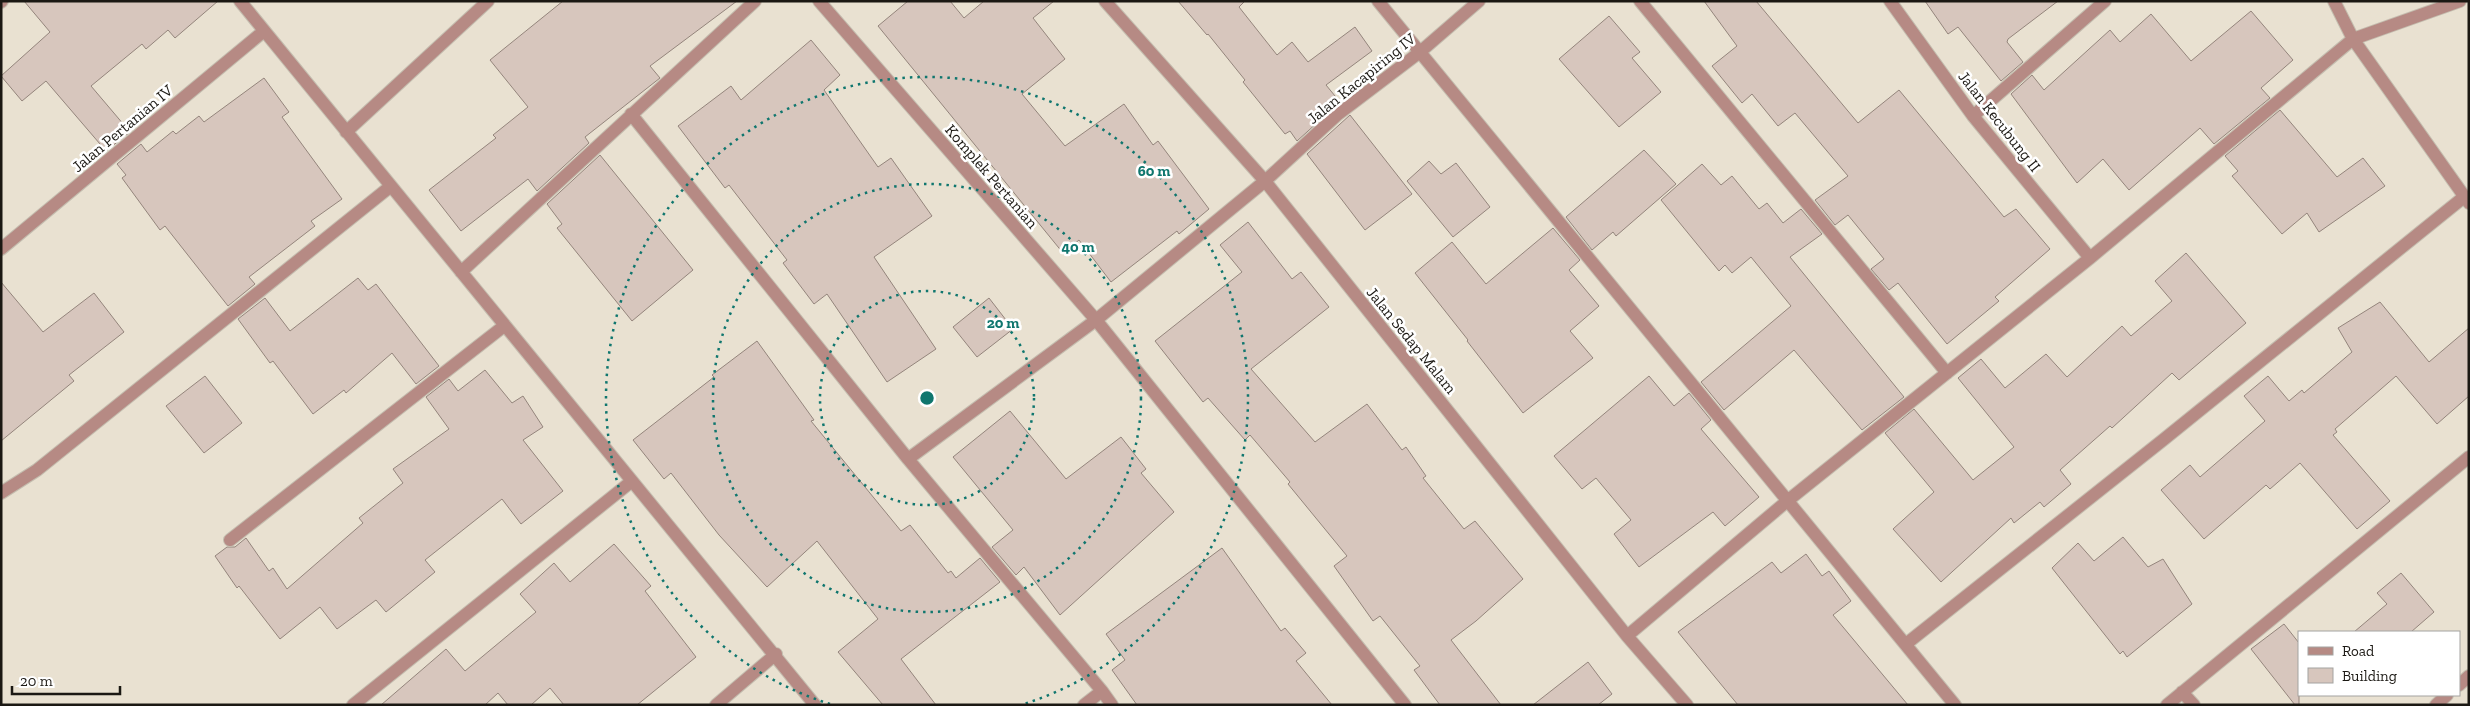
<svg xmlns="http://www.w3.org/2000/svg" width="2470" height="706" font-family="'Zilla Slab',serif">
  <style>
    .building { fill: #d7c6bd; stroke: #94857c }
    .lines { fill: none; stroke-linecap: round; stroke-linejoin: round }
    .minor-casing { stroke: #c4bdaf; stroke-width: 14 }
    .minor { stroke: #b68a84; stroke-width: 12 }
    .ring { fill: none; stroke: #0f766e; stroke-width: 2.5; stroke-dasharray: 2.5 5 }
    .labels { text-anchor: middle; stroke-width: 5; stroke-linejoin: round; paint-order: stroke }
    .street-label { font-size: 16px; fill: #1b1813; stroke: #fff }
    .centre { fill: #0f766e; stroke: #fff; stroke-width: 2.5 }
    .ring-label { font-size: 15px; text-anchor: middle; font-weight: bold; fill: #0f766e; stroke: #fff; stroke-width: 5; stroke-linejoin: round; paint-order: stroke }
  </style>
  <rect width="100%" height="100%" fill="#e9e1d1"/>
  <!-- building -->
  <path class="building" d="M 24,1 L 218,1 L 175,38 L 168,30 L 146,49 L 142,44 L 91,86 L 130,132 L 106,151 L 46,81 L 22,101 L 1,76 L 50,32 Z
    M 563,1 L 737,1 L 650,66 L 660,78 L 585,137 L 589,143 L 537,191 L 528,179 L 461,231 L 429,190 L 496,138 L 493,135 L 528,107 L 490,60 Z
    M 908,1 L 950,1 L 964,18 L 984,1 L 1054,1 L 1033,18 L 1065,59 L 1022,94 L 1065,146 L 1124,104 L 1153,145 L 1158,141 L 1209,209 L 1179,234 L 1177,231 L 1111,282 L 1079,240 L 1063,253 L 878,26 Z
    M 1178,1 L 1245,1 L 1239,7 L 1277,55 L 1292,42 L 1308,62 L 1355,27 L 1372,51 L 1326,85 L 1340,102 L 1297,141 L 1290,131 L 1285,134 L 1243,82 L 1245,80 L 1208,34 L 1207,35 Z
    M 1704,1 L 1756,1 L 1858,123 L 1899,90 L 2004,217 L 2016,209 L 2050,249 L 1995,297 L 1999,301 L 1947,344 L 1898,283 L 1889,290 L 1871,269 L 1884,259 L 1848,215 L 1835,225 L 1815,200 L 1848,176 L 1795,113 L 1778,126 L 1752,94 L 1742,103 L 1712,66 L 1737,46 Z
    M 1925,1 L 2058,1 L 2008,39 L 2007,42 L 2023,62 L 2001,81 L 1958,27 L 1948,34 Z
    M 2251,11 L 2293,60 L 2261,88 L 2270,98 L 2214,144 L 2200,128 L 2129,190 L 2103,159 L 2077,183 L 2011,94 L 2032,75 L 2044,90 L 2110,30 L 2120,42 L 2151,14 L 2191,61 Z
    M 1609,16 L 1640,52 L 1632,58 L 1661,92 L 1619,127 L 1559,59 Z
    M 811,40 L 840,75 L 824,90 L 878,167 L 891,158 L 932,216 L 874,257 L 936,349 L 887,382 L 827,294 L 814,304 L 783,263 L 787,260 L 729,185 L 725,188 L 678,126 L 731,86 L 741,100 Z
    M 264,78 L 289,112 L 282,117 L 342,199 L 311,221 L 315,226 L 249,277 L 255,284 L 228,306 L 165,226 L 160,230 L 122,178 L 126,175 L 117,164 L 141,144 L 147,152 L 173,131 L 176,134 L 199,116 L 204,122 Z
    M 2280,110 L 2337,177 L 2363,158 L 2385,186 L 2319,232 L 2307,213 L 2282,234 L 2232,176 L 2238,171 L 2225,156 Z
    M 1350,115 L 1412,194 L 1365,230 L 1307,154 Z
    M 1644,150 L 1676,184 L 1616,236 L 1613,232 L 1592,250 L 1566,217 Z
    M 600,155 L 693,270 L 632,321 L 557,228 L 562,224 L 547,204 Z
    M 1429,161 L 1441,174 L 1456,163 L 1490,207 L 1453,237 L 1407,181 Z
    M 1702,164 L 1721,185 L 1732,176 L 1759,209 L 1767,203 L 1783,223 L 1801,209 L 1822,234 L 1790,257 L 1904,397 L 1862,430 L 1794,350 L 1724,410 L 1701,382 L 1791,306 L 1751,257 L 1732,273 L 1725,265 L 1719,271 L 1661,200 Z
    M 1248,222 L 1292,279 L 1301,272 L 1329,307 L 1251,369 L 1315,442 L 1367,404 L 1402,450 L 1406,447 L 1426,476 L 1423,478 L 1464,529 L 1475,521 L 1523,579 L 1476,621 L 1451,640 L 1501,705 L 1440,705 L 1414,670 L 1420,666 L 1380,616 L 1373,621 L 1334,566 L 1347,556 L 1288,484 L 1290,482 L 1250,435 L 1245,440 L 1208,398 L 1203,402 L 1155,341 L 1242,272 L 1220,245 Z
    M 1553,228 L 1580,260 L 1569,270 L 1599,306 L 1570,331 L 1593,358 L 1523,413 L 1467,341 L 1468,340 L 1415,273 L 1452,242 L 1486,284 Z
    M 2186,253 L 2246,323 L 2179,380 L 2172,373 L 2112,428 L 2110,426 L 2060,470 L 2071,484 L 2044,507 L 2040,502 L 2014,523 L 2011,518 L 1941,582 L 1893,529 L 1934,492 L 1885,433 L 1914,409 L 1973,480 L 2014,447 L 1958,378 L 1981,359 L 2005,388 L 2046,354 L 2067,377 L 2122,326 L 2131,336 L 2172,301 L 2155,281 Z
    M 358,278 L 368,290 L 376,284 L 439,366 L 416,384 L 392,353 L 346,393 L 344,390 L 313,414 L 273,361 L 270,363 L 238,319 L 265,298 L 290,331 Z
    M 1,282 L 43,332 L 94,293 L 124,332 L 69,375 L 74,381 L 1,441 Z
    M 989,298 L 1013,329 L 977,357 L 953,327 Z
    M 2380,302 L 2429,362 L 2469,328 L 2469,396 L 2437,424 L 2396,376 L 2335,429 L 2337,432 L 2333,435 L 2390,501 L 2357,529 L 2300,463 L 2270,489 L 2266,485 L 2204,539 L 2161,490 L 2190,465 L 2200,477 L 2265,421 L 2244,396 L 2268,376 L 2289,401 L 2302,390 L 2304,393 L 2352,352 L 2338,328 Z
    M 757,341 L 814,420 L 811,421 L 901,531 L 910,525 L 948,573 L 951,571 L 956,578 L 980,558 L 1000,582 L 901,659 L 936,705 L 883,705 L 838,652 L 878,619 L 817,541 L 767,587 L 719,535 L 671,473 L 664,479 L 633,440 L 714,377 L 712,375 Z
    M 485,370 L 512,403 L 523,396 L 543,427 L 523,440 L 563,491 L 521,524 L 502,499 L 425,560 L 435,572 L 386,612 L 376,600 L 337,629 L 320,607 L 280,639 L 239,586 L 237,588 L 215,556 L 227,547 L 235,547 L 246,538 L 269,571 L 273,568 L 287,589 L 363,523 L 359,518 L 403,483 L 393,469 L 449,429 L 426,397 L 449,379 L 458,391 Z
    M 205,376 L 242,423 L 204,453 L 166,406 Z
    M 1649,376 L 1674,406 L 1689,393 L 1711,420 L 1701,429 L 1759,497 L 1725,526 L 1713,512 L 1639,567 L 1614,534 L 1631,520 L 1596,478 L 1582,489 L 1554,456 Z
    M 1010,411 L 1066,479 L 1121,437 L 1146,469 L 1141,473 L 1174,512 L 1060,615 L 1024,567 L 1016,575 L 992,547 L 1013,530 L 953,457 Z
    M 2123,537 L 2148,567 L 2163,559 L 2192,604 L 2127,657 L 2123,651 L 2120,654 L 2052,568 L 2078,543 L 2094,561 Z
    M 614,544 L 651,586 L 645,591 L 696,657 L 637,705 L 564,705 L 550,688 L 531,705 L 508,705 L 498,693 L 485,705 L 381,705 L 446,649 L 465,671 L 536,612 L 520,594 L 554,563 L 570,582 Z
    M 1222,548 L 1281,631 L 1285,628 L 1306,653 L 1296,661 L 1332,705 L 1137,705 L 1112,670 L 1125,660 L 1106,634 Z
    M 1806,554 L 1822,576 L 1829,571 L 1851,601 L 1833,615 L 1908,705 L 1738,705 L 1678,632 L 1772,562 L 1781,573 Z
    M 2401,573 L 2434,612 L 2411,632 L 2354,632 L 2387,604 L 2377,593 Z
    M 2284,624 L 2299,643 L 2299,705 L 2295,705 L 2251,649 Z
    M 1588,662 L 1612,694 L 1598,705 L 1533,705 Z"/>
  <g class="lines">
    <!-- minor casing -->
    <g class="minor-casing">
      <path id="minor" d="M 240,1 L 815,705
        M 819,1 L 1096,320 L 1265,181 L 1337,115 L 1420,52 L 1479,1
        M 1105,1 L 1265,181 L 1627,636 L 1687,705
        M 1378,1 L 1955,705
        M 1640,1 L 1947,373
        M 1890,1 L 1973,116 L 2090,258
        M 2334,1 L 2353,39 L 2469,203
        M 1,2 L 2,1
        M 631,114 L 908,459
        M 1973,116 L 2105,1
        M 346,132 L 488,1
        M 1,249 L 264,31
        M 461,272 L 755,1
        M 1,493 L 37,470 L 391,186
        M 230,540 L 504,326
        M 1627,636 L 1786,502 L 2090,258 L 2353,39 L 2460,1
        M 1906,644 L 2163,440 L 2464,197
        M 2459,685 L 2469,676
        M 1102,691 L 1112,705
        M 2182,692 L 2194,705
        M 353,705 L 632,481
        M 716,705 L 776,654
        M 1084,705 L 1102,691 L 908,459 L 1096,320 L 1405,705
        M 2167,705 L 2469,457
        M 2436,705 L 2447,695"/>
    </g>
    <!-- minor -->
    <use href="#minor" class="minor"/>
  </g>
  <!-- distance rings -->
  <g class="ring">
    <circle cx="927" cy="398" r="107"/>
    <circle cx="927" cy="398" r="214"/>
    <path d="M830 704A321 321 0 1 1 1024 704"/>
  </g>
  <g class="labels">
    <!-- street labels -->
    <g class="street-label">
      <text transform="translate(1361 78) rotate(-39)" y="6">Jalan Kacapiring IV</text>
      <text transform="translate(2000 121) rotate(52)" y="6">Jalan Kecubung II</text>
      <text transform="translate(122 128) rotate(-40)" y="6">Jalan Pertanian IV</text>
      <text transform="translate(992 176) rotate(49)" y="6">Komplek Pertanian</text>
      <text transform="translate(1412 340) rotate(51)" y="6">Jalan Sedap Malam</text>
    </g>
  </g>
  <circle cx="927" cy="398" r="8" class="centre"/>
  <g class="ring-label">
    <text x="1154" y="176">60 m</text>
    <text x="1078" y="252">40 m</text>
    <text x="1003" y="328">20 m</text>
  </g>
  <!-- border -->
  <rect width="2470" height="706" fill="none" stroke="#1b1813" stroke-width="5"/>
  <!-- legend -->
  <rect x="2298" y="631" width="162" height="65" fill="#ffffff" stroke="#a4a3a1"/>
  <rect x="2308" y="647" width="25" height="8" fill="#b68a84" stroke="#a4a3a1"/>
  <text x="2342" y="656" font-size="15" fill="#1b1813">Road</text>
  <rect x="2308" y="668" width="25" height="15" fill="#d7c6bd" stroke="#a4a3a1"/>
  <text x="2342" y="681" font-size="15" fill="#1b1813">Building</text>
  <!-- scale -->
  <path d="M12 686v8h108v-8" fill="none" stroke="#1b1813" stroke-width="2.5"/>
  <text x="20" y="686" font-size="15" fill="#1b1813" stroke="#ffffff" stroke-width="4" paint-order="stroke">20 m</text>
</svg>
